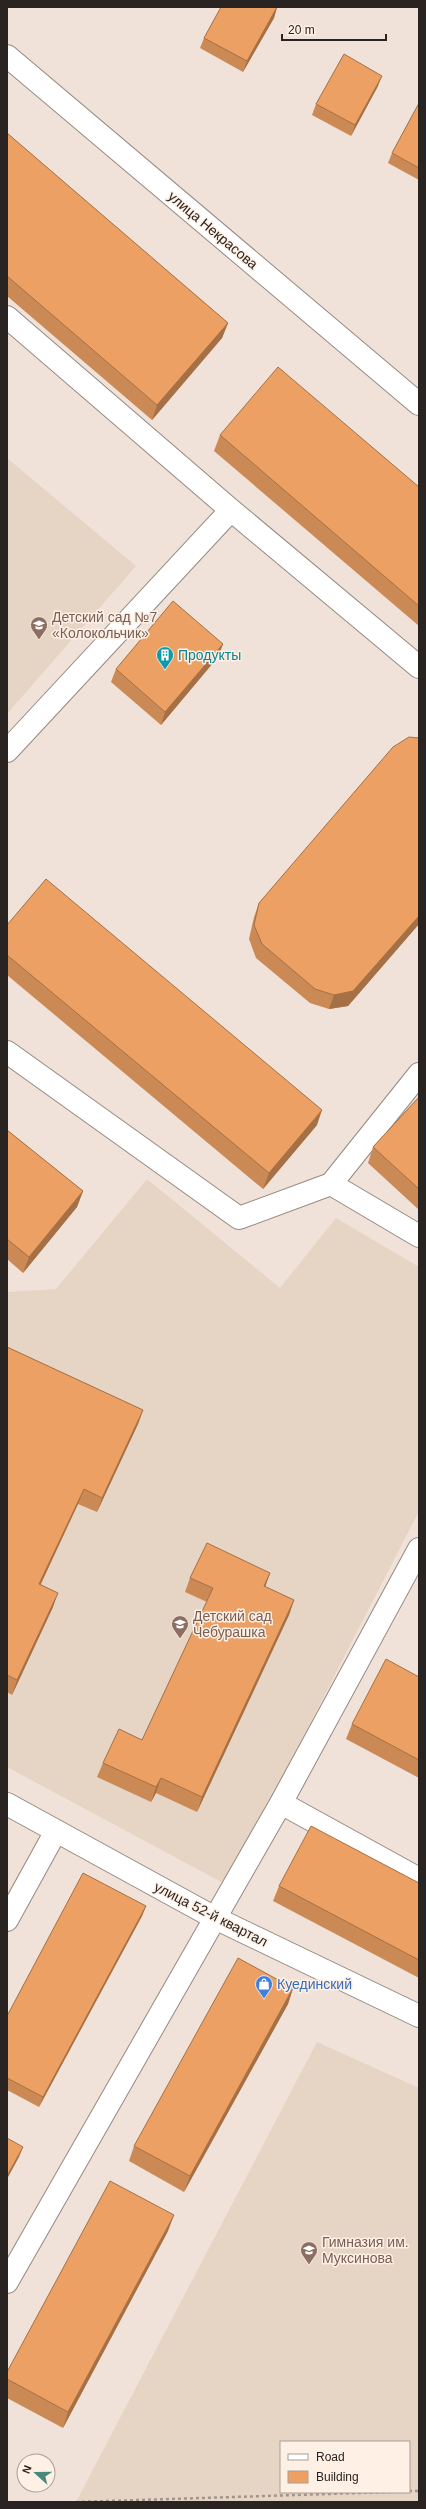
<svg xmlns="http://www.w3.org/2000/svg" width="426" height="2509" font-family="Arial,sans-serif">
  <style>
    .education { fill: #e6d4c5; fill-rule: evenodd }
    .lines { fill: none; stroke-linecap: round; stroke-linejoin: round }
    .minor-casing { stroke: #958980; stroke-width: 24 }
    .path { stroke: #a0958e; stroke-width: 2.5; stroke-dasharray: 3 3; stroke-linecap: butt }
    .minor { stroke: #fff; stroke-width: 22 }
    .wall { fill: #cb8a55 }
    .shaded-wall { fill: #a57045 }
    .building { fill: #eca063; stroke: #a57045 }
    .labels { text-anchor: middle; stroke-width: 3; stroke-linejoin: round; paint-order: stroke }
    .street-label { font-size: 14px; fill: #292421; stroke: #fef0e5 }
    .education-label { font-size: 14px; fill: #785e54; stroke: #fef0e5; text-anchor: start }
    .culture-label { font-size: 14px; fill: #0d838f; stroke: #fef0e5; text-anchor: start }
    .shop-label { font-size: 14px; fill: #366cbe; stroke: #fef0e5; text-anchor: start }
  </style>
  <rect width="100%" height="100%" fill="#f0e2d8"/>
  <!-- education -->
  <path class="education" d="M 7,458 L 136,566 L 7,714 Z
    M 147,1179 L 280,1288 L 336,1218 L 419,1267 L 419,1511 L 227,1885 L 7,1767 L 7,1292 L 56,1289 Z
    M 317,2042 L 419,2088 L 419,2502 L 76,2502 ZM 281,2442 L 409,2442 L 409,2492 L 281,2492 Z"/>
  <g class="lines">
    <!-- minor casing -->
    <g class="minor-casing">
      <path id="minor" d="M 7,56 L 419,404
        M 7,317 L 231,510 L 419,667
        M 7,751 L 231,510
        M 7,1052 L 239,1218 L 331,1184
        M 419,1074 L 331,1184 L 419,1236
        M 281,1803 L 419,1549
        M 7,1804 L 215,1918 L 419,2016
        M 7,1920 L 56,1831
        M 7,2282 L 281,1803 L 419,1879"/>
    </g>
    <!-- path -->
    <path class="path" d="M 409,2491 L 419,2491
      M 76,2502 L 391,2492"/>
    <!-- minor -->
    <use href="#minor" class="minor"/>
  </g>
  <!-- wall -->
  <path class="wall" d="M 277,7 L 274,18 L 243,72 L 200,48 L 204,38 Z
    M 378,86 L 351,136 L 312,115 L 316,104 Z
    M 419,103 L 419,180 L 388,163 L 392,153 Z
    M 7,133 L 228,323 L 222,338 L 152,420 L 7,296 Z
    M 220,435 L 419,487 L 419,626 L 214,451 Z
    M 223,644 L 218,657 L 161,725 L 111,682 L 116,669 Z
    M 419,738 L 419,924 L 348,1006 L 329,1009 L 310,1003 L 256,958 L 249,939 L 254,917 L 259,903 Z
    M 7,925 L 317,1125 L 263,1189 L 7,975 Z
    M 419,1097 L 419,1208 L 418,1209 L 368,1163 L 373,1147 Z
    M 7,1130 L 83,1191 L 77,1207 L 23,1273 L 7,1259 Z
    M 7,1347 L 143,1410 L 138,1424 L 97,1512 L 78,1504 L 41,1584 L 53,1607 L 12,1695 L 7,1692 Z
    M 270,1573 L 265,1587 L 294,1600 L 289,1615 L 197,1812 L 156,1793 L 151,1802 L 97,1777 L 103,1763 L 142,1740 L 207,1602 L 185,1592 L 190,1578 Z
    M 419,1677 L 419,1778 L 346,1739 L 352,1724 Z
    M 419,1883 L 419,1978 L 273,1901 L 279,1886 Z
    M 146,1906 L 142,1916 L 39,2107 L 7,2090 L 7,2016 Z
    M 293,1988 L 288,2004 L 184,2192 L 129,2161 L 134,2146 Z
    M 168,2231 L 63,2428 L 7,2398 L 7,2372 Z"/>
  <!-- shaded-wall -->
  <path class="shaded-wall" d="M 277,7 L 274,18 L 243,72 L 247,61 Z
    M 382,76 L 378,86 L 351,136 L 355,125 Z
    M 228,323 L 222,338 L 152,420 L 157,405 Z
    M 223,644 L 218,657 L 161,725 L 165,712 Z
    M 419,916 L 419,924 L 348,1006 L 329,1009 L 334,995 Z
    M 322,1110 L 317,1125 L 263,1189 L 269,1173 Z
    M 83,1191 L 77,1207 L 23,1273 L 29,1257 Z
    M 143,1410 L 138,1424 L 97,1512 L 102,1498 Z
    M 84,1489 L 78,1504 L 34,1598 L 39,1584 Z
    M 270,1573 L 265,1587 L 264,1586 Z
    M 58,1593 L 53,1607 L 12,1695 L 17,1680 Z
    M 294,1600 L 289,1615 L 197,1812 L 202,1797 Z
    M 161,1778 L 156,1793 L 151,1802 L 156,1787 Z
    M 146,1906 L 142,1916 L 39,2107 L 43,2097 Z
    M 293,1988 L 288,2004 L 184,2192 L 190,2176 Z
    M 23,2147 L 19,2157 L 7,2179 L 7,2176 Z
    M 174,2215 L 168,2231 L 63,2428 L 68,2412 Z"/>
  <!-- building -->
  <path class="building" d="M 221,7 L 277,7 L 247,61 L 204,38 Z
    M 344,54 L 382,76 L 355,125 L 316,104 Z
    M 419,103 L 419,168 L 392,153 Z
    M 7,133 L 228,323 L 157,405 L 7,276 Z
    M 278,367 L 419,487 L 419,606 L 220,435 Z
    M 173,601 L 223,644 L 165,712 L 116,669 Z
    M 409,737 L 419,738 L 419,916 L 353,991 L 334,995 L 315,989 L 262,944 L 254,925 L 259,903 L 393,747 Z
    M 46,879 L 322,1110 L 269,1173 L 7,955 L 7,925 Z
    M 419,1097 L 419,1189 L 373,1147 Z
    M 7,1130 L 83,1191 L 29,1257 L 7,1239 Z
    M 7,1347 L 143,1410 L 102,1498 L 84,1489 L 39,1584 L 58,1593 L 17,1680 L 7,1675 Z
    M 207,1543 L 270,1573 L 264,1586 L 294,1600 L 202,1797 L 161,1778 L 156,1787 L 103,1763 L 119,1729 L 142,1740 L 213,1588 L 190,1578 Z
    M 386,1659 L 419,1677 L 419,1760 L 352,1724 Z
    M 311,1826 L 419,1883 L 419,1960 L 279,1886 Z
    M 83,1873 L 146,1906 L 43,2097 L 7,2078 L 7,2016 Z
    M 238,1958 L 293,1988 L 190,2176 L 134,2146 Z
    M 7,2138 L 23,2147 L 7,2176 Z
    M 110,2181 L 174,2215 L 68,2412 L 7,2379 L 7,2372 Z"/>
  <!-- icons -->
  <defs>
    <g id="school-pin" transform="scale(0.9)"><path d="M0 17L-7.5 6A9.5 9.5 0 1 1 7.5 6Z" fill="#8d6e63" stroke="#fef0e5"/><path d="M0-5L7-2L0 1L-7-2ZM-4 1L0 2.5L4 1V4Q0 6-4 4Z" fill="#fff"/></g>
    <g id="building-pin" transform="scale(0.9)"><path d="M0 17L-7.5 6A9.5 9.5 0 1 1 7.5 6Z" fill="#0f9aa8" stroke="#fef0e5"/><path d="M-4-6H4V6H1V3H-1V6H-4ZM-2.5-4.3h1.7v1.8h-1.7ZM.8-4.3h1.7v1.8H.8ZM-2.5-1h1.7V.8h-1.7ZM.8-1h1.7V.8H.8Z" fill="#fff"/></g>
    <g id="shop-pin" transform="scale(0.9)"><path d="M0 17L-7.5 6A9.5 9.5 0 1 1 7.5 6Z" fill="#3f7fe0" stroke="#fef0e5"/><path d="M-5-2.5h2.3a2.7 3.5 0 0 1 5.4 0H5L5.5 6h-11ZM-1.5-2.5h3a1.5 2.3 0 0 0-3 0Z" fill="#fff"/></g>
  </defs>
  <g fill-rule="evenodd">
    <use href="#school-pin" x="39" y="625"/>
    <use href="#building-pin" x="165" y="655"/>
    <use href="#school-pin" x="180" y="1624"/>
    <use href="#shop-pin" x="264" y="1984"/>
    <use href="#school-pin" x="309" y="2250"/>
  </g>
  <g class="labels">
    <!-- street labels -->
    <g class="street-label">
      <text transform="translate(213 230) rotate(40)" y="5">улица Некрасова</text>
      <text transform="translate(211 1914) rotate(27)" y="5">улица 52-й квартал</text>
    </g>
    <!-- education labels -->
    <g class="education-label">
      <text x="52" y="622">Детский сад №7<tspan x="52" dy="16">«Колокольчик»</tspan></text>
      <text x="193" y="1621">Детский сад<tspan x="193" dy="16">Чебурашка</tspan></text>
      <text x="322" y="2247">Гимназия им.<tspan x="322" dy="16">Муксинова</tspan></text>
    </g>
    <!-- culture labels -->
    <g class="culture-label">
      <text x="178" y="660">Продукты</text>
    </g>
    <!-- shop labels -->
    <g class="shop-label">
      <text x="277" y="1989">Куединский</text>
    </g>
  </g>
  <!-- border -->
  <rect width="426" height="2509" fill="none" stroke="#292421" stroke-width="16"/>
  <!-- legend -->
  <rect x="280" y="2441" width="130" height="52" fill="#fef0e5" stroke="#a99e97"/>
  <rect x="288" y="2454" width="20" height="6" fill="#ffffff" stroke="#a99e97"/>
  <text x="316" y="2461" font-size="12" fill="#292421">Road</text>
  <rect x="288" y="2471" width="20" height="12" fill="#eca063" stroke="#a99e97"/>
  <text x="316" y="2481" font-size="12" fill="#292421">Building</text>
  <!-- north arrow -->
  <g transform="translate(36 2473) rotate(291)"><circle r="19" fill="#fef0e5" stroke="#a99e97"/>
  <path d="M0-3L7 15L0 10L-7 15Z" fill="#478a7d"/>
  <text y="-6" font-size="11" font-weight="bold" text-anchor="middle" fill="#292421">N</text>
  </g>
  <!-- scale -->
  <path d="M282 34v6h104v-6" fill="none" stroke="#292421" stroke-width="2"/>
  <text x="288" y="34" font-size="12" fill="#292421" stroke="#fef0e5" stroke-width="3" paint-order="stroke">20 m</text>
</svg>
